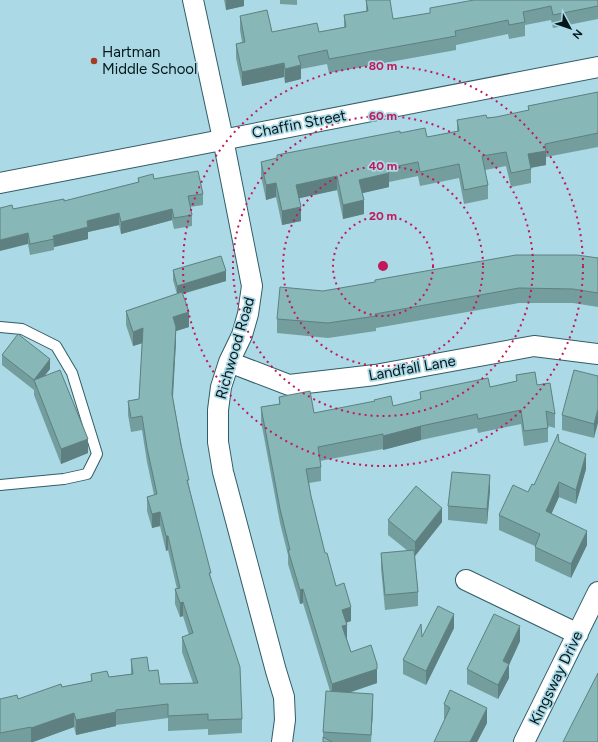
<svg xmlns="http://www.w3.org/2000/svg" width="598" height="742" font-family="Figtree,sans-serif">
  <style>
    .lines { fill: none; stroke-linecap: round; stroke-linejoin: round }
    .lane-casing { stroke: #325d67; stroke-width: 12 }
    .street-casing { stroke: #325d67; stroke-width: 22 }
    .lane { stroke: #fff; stroke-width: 10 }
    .street { stroke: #fff; stroke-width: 20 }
    .wall { fill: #749d9d }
    .shaded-wall { fill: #5e8080 }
    .building { fill: #87b7b7; stroke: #5e8080 }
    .ring { fill: none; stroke: #c2185b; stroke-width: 2; stroke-dasharray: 2 4 }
    .poi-dot { fill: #a53d21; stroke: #abd9e5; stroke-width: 1.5 }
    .labels { text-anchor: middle; stroke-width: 3.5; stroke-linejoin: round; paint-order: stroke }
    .poi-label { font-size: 15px; fill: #05171b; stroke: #abd9e5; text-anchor: start }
    .street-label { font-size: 15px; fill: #05171b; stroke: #abd9e5 }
    .centre { fill: #c2185b; stroke: #abd9e5; stroke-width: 2 }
    .ring-label { font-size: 12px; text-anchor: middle; font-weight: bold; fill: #c2185b; stroke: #abd9e5; stroke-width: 3.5; stroke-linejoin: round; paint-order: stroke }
  </style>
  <rect width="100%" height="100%" fill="#abd9e5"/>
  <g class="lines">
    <!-- lane casing -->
    <g class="lane-casing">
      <path id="lane" d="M 0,327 L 22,329 L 56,346 L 72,373 L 97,454 L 87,474 L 64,479 L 0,485"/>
    </g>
    <!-- street casing -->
    <g class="street-casing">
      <path id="street" d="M 193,0 L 223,139 L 252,286 L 248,314 L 242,335 L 229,362 L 221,387 L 218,410 L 218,442 L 223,472 L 276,671 L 284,697 L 285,720 L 282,742
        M 0,183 L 598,67
        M 229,362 L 289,385 L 375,375 L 534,346 L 598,354
        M 466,580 L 578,634
        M 524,742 L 598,592"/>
    </g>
    <!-- lane -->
    <use href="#lane" class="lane"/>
    <!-- street -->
    <use href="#street" class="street"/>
  </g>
  <!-- wall -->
  <path class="wall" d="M 224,0 L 244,0 L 244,6 L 226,10 Z
    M 280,0 L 297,0 L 297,5 L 280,4 Z
    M 366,0 L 393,19 L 430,13 L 430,8 L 598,0 L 598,19 L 553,28 L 551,20 L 525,25 L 525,36 L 509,39 L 508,34 L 456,45 L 456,50 L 329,73 L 327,64 L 301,69 L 301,79 L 285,83 L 284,77 L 242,86 L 236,58 L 236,44 L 242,42 L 240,30 L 240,16 L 272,32 L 319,32 L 344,27 L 344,15 L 366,11 Z
    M 598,92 L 598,147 L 546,157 L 546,165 L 531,168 L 531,183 L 511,187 L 506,166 L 485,170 L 488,185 L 488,199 L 464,204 L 459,178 L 420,186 L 418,176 L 389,182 L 389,187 L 362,193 L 364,214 L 343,219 L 337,190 L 299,198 L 301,221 L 282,225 L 276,197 L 266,200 L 261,176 L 261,162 L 277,159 L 277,155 L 400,133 L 427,137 L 457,131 L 457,120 L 496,117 L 528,111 L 528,106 Z
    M 138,178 L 154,179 L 203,194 L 203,205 L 190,207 L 192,215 L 192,226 L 174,229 L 172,220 L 121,234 L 119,225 L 88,232 L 88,239 L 54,247 L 54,250 L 30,255 L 28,244 L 13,209 L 64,201 L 138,182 Z
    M 598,258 L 598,307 L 573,303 L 519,303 L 376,328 L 376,331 L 328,338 L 277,333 L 277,319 L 323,291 L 375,283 L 375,280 Z
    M 173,270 L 226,281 L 183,294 L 189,327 L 176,331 L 176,341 L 173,398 L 189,486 L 211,578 L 242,719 L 242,733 L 208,735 L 208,729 L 168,731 L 168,718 L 116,725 L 116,726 L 76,735 L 74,727 L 33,742 L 0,742 L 0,699 L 18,699 L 62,687 L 91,681 L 91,674 L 109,677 L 131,674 L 131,659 L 149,671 L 160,684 L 193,683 L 182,652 L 182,637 L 189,635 L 183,616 L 180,617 L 175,604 L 175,589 L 177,589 L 168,550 L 166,551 L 160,526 L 152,528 L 147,511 L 147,497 L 154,495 L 147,462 L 142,430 L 131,432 L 128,415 L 128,401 L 139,399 L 142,343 L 133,346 L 126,325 L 126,311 L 177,294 L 173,280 Z
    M 2,355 L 50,369 L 44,376 L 88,453 L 61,464 L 34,395 L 34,390 L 2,365 Z
    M 516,375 L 537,385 L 555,414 L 555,428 L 548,426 L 548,442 L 524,446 L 521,424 L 478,433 L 477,428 L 421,440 L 383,450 L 383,449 L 320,461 L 321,467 L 321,481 L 309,483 L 311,496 L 325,553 L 336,586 L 351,621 L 346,623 L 347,639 L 351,652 L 377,683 L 349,693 L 373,708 L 371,742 L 323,742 L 323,732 L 330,691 L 303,603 L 300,604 L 288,564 L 288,555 L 280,523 L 261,421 L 261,407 L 279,404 L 279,397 L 314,413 L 393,406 L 420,400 L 420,392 L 490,387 L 516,381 Z
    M 598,376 L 594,438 L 562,430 L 562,415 Z
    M 559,442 L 586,469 L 576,504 L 559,497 L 551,514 L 587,545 L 571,578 L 535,561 L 535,546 L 499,530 L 499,515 L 528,492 L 534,485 Z
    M 490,490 L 487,524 L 448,520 L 448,506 Z
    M 388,520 L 442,522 L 415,556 L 418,592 L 418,606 L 385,610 L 381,568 L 381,553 L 408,551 L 388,535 Z
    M 454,628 L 426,685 L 403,674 L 403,660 L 422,637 Z
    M 520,641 L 509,665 L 509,678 L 498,699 L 467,684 L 467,669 Z
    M 444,704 L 487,723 L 477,742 L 434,742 L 445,719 L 444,719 Z"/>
  <!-- shaded-wall -->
  <path class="shaded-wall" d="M 226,0 L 244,0 L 244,6 L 226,10 Z
    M 284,63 L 284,77 L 242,86 L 242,72 Z
    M 301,65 L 301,79 L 285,83 L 285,69 Z
    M 546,151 L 546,165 L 528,168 L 528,154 Z
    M 389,173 L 389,187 L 359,194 L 359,180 Z
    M 337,176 L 337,190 L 296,199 L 296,185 Z
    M 276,183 L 276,197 L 266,200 L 266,185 Z
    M 364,200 L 364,214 L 343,219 L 343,205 Z
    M 301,207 L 301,221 L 282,225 L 282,211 Z
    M 172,209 L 172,220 L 121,234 L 121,222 Z
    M 119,213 L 119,225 L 88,232 L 88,239 L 54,247 L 53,236 L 87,221 Z
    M 28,233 L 28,244 L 0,251 L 0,240 Z
    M 226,271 L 226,281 L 177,295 L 177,286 Z
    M 189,312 L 189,327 L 176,331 L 176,341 L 172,409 L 173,317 Z
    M 143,328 L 143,343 L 133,346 L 133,332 Z
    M 50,359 L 50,369 L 36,387 L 34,380 L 34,390 L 34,380 Z
    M 598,409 L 598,423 L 594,438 L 594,424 Z
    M 421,426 L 421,440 L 383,450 L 383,436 Z
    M 88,439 L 88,453 L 61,464 L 61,449 Z
    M 586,454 L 586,469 L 576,504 L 576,490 Z
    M 490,475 L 490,490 L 487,524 L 487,509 Z
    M 559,482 L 559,497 L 546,526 L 546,511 Z
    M 442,508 L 442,522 L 415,556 L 415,542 Z
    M 160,512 L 160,526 L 152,528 L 152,514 Z
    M 587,531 L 587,545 L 571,578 L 571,564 Z
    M 166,536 L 168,536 L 168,550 L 166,551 Z
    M 303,589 L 303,603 L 300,604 L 300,590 Z
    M 183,602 L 183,616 L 180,617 L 180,603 Z
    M 351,607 L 351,621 L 342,624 L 342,610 Z
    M 454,614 L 454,628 L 426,685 L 426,671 Z
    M 347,625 L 347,639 L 342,641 L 342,626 Z
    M 520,626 L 520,641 L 509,665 L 509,678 L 498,699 L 498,685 L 503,661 Z
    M 377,669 L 377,683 L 332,698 L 332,684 Z
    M 373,694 L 373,708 L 371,742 Z
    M 487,708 L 487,723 L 477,742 L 470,742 Z
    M 116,712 L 116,726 L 76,735 L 76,720 Z
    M 74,713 L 74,727 L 33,742 L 31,742 L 31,728 Z"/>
  <!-- building -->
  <path class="building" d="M 366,0 L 390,0 L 393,19 L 430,13 L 430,8 L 474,0 L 598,0 L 598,6 L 553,15 L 551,6 L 523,12 L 525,22 L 509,25 L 508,20 L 455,31 L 456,36 L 329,59 L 327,50 L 298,56 L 301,65 L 285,69 L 284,63 L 242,72 L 236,44 L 245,42 L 240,16 L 267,10 L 272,32 L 317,23 L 319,32 L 346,27 L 344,15 L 368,11 Z
    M 598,92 L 598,133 L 545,144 L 546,151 L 528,154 L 531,169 L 511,173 L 506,152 L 482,156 L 488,185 L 464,190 L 459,164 L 420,172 L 418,162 L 388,168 L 389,173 L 359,180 L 364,200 L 343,205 L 337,176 L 296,185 L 301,207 L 282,211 L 276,183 L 266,185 L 261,162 L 277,158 L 277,155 L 400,131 L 400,133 L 425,128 L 427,137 L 459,131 L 457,120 L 486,115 L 487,118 L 496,117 L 529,110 L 528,106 Z
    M 198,171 L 203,194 L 188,196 L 192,215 L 174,218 L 172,209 L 121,222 L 119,213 L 87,221 L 88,227 L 53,236 L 54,239 L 30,244 L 28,233 L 0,240 L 0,208 L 12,205 L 13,209 L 64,199 L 64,201 L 139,182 L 138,178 L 153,174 L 154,179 Z
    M 516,255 L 577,255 L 598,258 L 598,293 L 573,289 L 519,288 L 375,314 L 376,316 L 328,323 L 277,319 L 280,287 L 323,291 L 375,282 L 375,280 Z
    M 221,256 L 226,271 L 177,286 L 173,270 Z
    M 182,292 L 189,312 L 173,317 L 176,327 L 172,394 L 181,445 L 189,480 L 187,480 L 211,573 L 209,573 L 240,667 L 242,719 L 208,720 L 208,714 L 168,716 L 168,704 L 116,710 L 116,712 L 76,720 L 74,713 L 31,728 L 31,727 L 0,733 L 0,699 L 17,695 L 18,699 L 61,684 L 62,687 L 92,681 L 91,674 L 107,671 L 109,677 L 133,674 L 131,659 L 147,657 L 149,671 L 158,670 L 160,684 L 198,683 L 182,637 L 193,633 L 183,602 L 180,603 L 175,589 L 180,588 L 168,536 L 166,536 L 160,512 L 152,514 L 147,497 L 157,494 L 147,448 L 142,416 L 131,418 L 128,401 L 139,399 L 143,328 L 133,332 L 126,311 Z
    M 18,334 L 50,359 L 34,380 L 2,355 Z
    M 60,370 L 88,439 L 61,449 L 34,380 Z
    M 574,370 L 598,376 L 598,409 L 594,424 L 562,415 Z
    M 535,372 L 537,385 L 550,383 L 555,414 L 546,411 L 548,428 L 524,431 L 521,410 L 478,419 L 477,414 L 421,426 L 383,436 L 383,434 L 318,447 L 321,467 L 306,469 L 311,496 L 325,553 L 327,553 L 336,586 L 344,583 L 351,607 L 342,610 L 347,625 L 342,626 L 351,652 L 371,645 L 377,664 L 377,669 L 332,684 L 303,589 L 300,590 L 288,550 L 290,550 L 280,509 L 261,407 L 280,404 L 279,397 L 310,391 L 314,413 L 375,401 L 374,400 L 391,396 L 393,406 L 421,399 L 420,392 L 488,378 L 490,387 L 517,381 L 516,375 Z
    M 558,434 L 559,442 L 586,454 L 576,490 L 559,482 L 546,511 L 587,531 L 571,564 L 535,547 L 540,534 L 499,515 L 513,485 L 528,492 L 532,484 L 534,485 Z
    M 452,472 L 490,475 L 487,509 L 448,506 Z
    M 416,486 L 442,508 L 415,542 L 388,520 Z
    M 414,550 L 418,592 L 385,595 L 381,553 Z
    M 438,606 L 454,614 L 426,671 L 403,660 L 421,624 L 422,637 Z
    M 494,614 L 520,626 L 503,661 L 509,664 L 498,685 L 467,669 Z
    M 598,673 L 598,742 L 563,742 L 571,726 Z
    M 450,690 L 487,708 L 470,742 L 434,742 L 450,708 L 444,704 Z
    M 326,691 L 373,694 L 371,735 L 323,732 Z
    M 323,737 L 332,742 L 323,742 Z"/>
  <!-- distance rings -->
  <g class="ring">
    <circle cx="383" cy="266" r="50"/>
    <circle cx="383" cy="266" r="100"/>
    <circle cx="383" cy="266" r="150"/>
    <circle cx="383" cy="266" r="200"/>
  </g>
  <!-- markers -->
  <circle class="poi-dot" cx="94" cy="61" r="4"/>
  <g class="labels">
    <!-- poi labels -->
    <g class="poi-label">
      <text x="102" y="57">Hartman<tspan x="102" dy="17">Middle School</tspan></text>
    </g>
    <!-- street labels -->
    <g class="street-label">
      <text transform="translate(299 124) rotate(-11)" y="5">Chaffin Street</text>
      <text transform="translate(235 348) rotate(-74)" y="5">Richwood Road</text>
      <text transform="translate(412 368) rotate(-10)" y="5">Landfall Lane</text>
      <text transform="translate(556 678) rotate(-64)" y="5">Kingsway Drive</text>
    </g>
  </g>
  <circle cx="383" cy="266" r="6" class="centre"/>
  <g class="ring-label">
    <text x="383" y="70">80 m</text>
    <text x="383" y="120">60 m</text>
    <text x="383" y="170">40 m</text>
    <text x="383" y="220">20 m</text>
  </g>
  <!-- north arrow -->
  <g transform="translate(570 28) rotate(130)" stroke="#abd9e5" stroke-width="3" paint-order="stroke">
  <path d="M0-3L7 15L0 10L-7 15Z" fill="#05171b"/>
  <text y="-6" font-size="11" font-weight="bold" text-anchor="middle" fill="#05171b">N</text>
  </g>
</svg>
